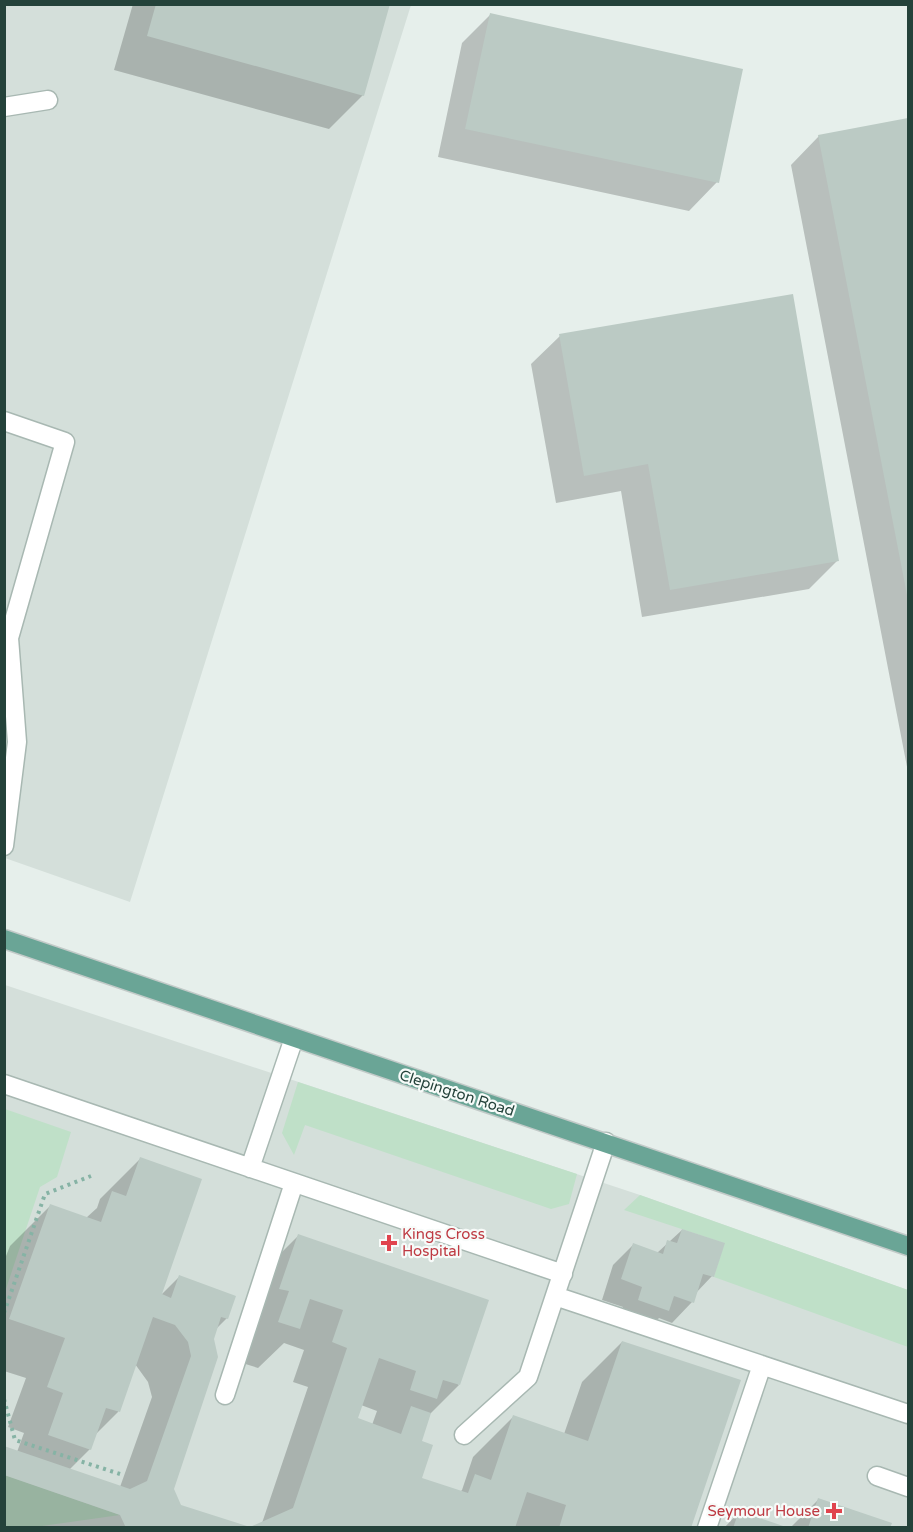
<svg xmlns="http://www.w3.org/2000/svg" width="913" height="1532" font-family="'Varela Round',sans-serif">
  <style>
    .built { fill: #d4dfda }
    .green { fill: #bfe0c8 }
    .shadow { fill: #0003; fill-rule: evenodd }
    .building { fill: #bbcac4 }
    .lines { fill: none; stroke-linecap: round; stroke-linejoin: round }
    .minor-casing { stroke: #a8b8b2; stroke-width: 21 }
    .major-casing { stroke: #c2cac8; stroke-width: 21 }
    .path { stroke: #86b3a5; stroke-width: 4; stroke-dasharray: 3 4.5; stroke-linecap: butt }
    .minor { stroke: #fff; stroke-width: 18 }
    .major { stroke: #6aa596; stroke-width: 18 }
    .health-dot { fill: #e0444e; stroke: #f7fbf9; stroke-width: 2 }
    .labels { text-anchor: middle; stroke-width: 4.5; stroke-linejoin: round; paint-order: stroke }
    .street-label { font-size: 15px; fill: #24423a; stroke: #f7fbf9 }
    .health-label { font-size: 15px; fill: #be3a42; stroke: #f7fbf9; text-anchor: start }
  </style>
  <rect width="100%" height="100%" fill="#e6efeb"/>
  <!-- built -->
  <path class="built" d="M 5,5 L 411,5 L 130,902 L 5,858 Z
    M 5,985 L 640,1195 L 908,1290 L 908,1527 L 5,1528 Z"/>
  <!-- green -->
  <path class="green" d="M 298,1082 L 577,1174 L 569,1204 L 551,1209 L 305,1125 L 294,1155 L 282,1133 Z
    M 5,1109 L 71,1132 L 57,1177 L 40,1187 L 5,1292 Z
    M 640,1195 L 908,1290 L 908,1347 L 714,1277 L 724,1243 L 624,1210 Z
    M 5,1475 L 120,1515 L 35,1527 L 5,1527 Z"/>
  <!-- shadow -->
  <path class="shadow" d="M 133,4 L 388,4 L 363,95 L 329,129 L 114,70 Z
    M 490,15 L 717,182 L 689,211 L 438,157 L 462,43 Z
    M 908,119 L 908,772 L 791,165 L 819,136 Z
    M 560,336 L 838,560 L 809,589 L 642,617 L 621,491 L 556,503 L 531,364 Z
    M 140,1159 L 159,1297 L 179,1277 L 227,1318 L 216,1329 L 172,1490 L 180,1507 L 247,1528 L 4,1528 L 4,1448 L 17,1452 L 24,1433 L 8,1427 L 26,1378 L 4,1371 L 4,1261 L 10,1246 L 50,1206 L 86,1218 L 97,1208 L 100,1199 ZM 135,1364 L 148,1382 L 152,1397 L 120,1487 L 69,1470 L 90,1449 L 95,1435 L 118,1412 Z
    M 682,1230 L 712,1276 L 695,1294 L 692,1302 L 672,1323 L 659,1318 L 648,1330 L 619,1321 L 623,1307 L 602,1300 L 613,1265 L 633,1245 L 657,1253 Z
    M 298,1236 L 459,1385 L 430,1414 L 420,1442 L 420,1479 L 460,1492 L 462,1490 L 473,1457 L 513,1417 L 564,1434 L 582,1382 L 622,1342 L 690,1528 L 253,1528 L 262,1523 L 308,1387 L 293,1382 L 304,1350 L 284,1343 L 258,1368 L 239,1362 L 258,1276 ZM 361,1405 L 377,1411 L 372,1425 L 356,1419 Z
    M 818,1500 L 889,1528 L 790,1528 Z
    M 739,1512 L 782,1528 L 724,1528 Z"/>
  <!-- building -->
  <path class="building" d="M 156,4 L 390,4 L 364,96 L 147,36 Z
    M 490,13 L 743,69 L 719,183 L 465,129 Z
    M 908,118 L 908,595 L 907,595 L 818,135 Z
    M 793,294 L 839,561 L 670,590 L 648,464 L 584,476 L 559,334 Z
    M 140,1157 L 202,1179 L 162,1294 L 171,1298 L 179,1275 L 236,1296 L 228,1319 L 221,1317 L 214,1339 L 218,1357 L 174,1489 L 181,1505 L 250,1527 L 293,1508 L 347,1348 L 332,1342 L 343,1310 L 310,1299 L 300,1329 L 278,1322 L 289,1291 L 279,1289 L 298,1234 L 489,1300 L 460,1385 L 443,1380 L 437,1399 L 410,1390 L 416,1371 L 379,1358 L 358,1418 L 401,1434 L 411,1406 L 431,1413 L 422,1441 L 433,1445 L 422,1478 L 468,1493 L 475,1474 L 491,1480 L 513,1415 L 588,1441 L 622,1341 L 741,1380 L 691,1528 L 559,1528 L 566,1505 L 527,1492 L 515,1528 L 126,1528 L 120,1515 L 4,1475 L 4,1446 L 130,1489 L 147,1481 L 191,1356 L 188,1342 L 175,1325 L 153,1317 L 120,1412 L 106,1408 L 91,1450 L 48,1435 L 63,1393 L 47,1387 L 65,1338 L 9,1319 L 50,1204 L 101,1222 L 112,1191 L 126,1196 Z
    M 682,1229 L 725,1243 L 714,1277 L 703,1274 L 694,1303 L 674,1296 L 669,1311 L 638,1300 L 642,1287 L 621,1279 L 633,1243 L 663,1254 L 667,1240 L 677,1243 Z
    M 818,1498 L 892,1523 L 890,1528 L 808,1528 Z
    M 739,1511 L 786,1527 L 786,1528 L 733,1528 Z"/>
  <g class="lines">
    <!-- minor casing -->
    <g class="minor-casing">
      <path id="minor" d="M 4,107 L 48,100
        M 4,421 L 65,442 L 9,638 L 17,742 L 4,846
        M 4,1084 L 563,1274
        M 250,1168 L 294,1038
        M 555,1296 L 908,1414
        M 225,1395 L 294,1183
        M 464,1435 L 528,1377 L 606,1142
        M 877,1476 L 908,1487
        M 707,1528 L 762,1365"/>
    </g>
    <!-- major casing -->
    <g class="major-casing">
      <path id="major" d="M 4,939 C 306,1043 608,1143 908,1246"/>
    </g>
    <!-- path -->
    <path class="path" d="M 4,1313 L 45,1194 L 91,1176
      M 4,1399 L 15,1440 L 120,1474"/>
    <!-- minor -->
    <use href="#minor" class="minor"/>
    <!-- major -->
    <use href="#major" class="major"/>
  </g>
  <!-- markers -->
  <g class="health-dot">
    <path d="M386 1234h6v6h6v6h-6v6h-6v-6h-6v-6h6z"/>
    <path d="M831 1502h6v6h6v6h-6v6h-6v-6h-6v-6h6z"/>
  </g>
  <g class="labels">
    <!-- street labels -->
    <g class="street-label">
      <text transform="translate(457 1093) rotate(18)" y="5">Clepington Road</text>
    </g>
    <!-- health labels -->
    <g class="health-label">
      <text x="402" y="1239">Kings Cross<tspan x="402" dy="17">Hospital</tspan></text>
      <text x="820" y="1516" text-anchor="end">Seymour House</text>
    </g>
  </g>
  <!-- border -->
  <rect width="913" height="1532" fill="none" stroke="#24423a" stroke-width="12"/>
</svg>
